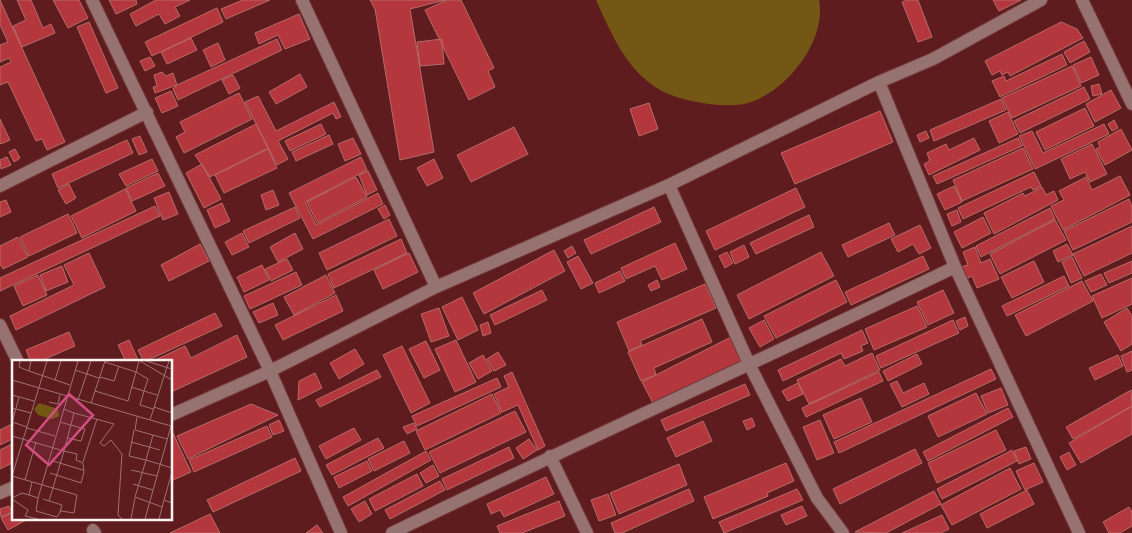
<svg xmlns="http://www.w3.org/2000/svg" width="1132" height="533" font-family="'Alegreya Sans',sans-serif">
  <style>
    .green { fill: #755715 }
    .building { fill: #b3373c; stroke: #b76b68 }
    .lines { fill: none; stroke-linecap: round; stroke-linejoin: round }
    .minor-casing { stroke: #753a3c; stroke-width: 14 }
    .minor { stroke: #967371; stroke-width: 12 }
    .inset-road { fill: none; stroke: #9d7273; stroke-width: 1 }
    .view { fill: #d04e81; fill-opacity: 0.15; stroke: #d04e81; stroke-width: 2.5 }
    .inset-edge { fill: none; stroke: #fbf2f2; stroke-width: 2.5 }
  </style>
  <rect width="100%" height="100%" fill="#5f1c1e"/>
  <!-- green -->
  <path class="green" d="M 596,0 L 819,0 C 827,41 786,92 748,103 C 726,109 683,102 662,91 C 627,72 612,35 596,0 Z"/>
  <!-- building -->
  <path class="building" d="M 0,0 L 65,142 L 47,150 L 42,139 L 36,141 L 8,82 L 0,85 L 0,67 L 11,62 L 9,58 L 0,62 L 0,45 L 8,42 L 0,25 Z
    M 17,0 L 31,0 L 43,28 L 51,24 L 55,33 L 22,47 L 13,26 L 26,20 Z
    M 53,0 L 79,0 L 88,18 L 68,28 Z
    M 109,0 L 136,0 L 137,4 L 116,14 Z
    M 156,0 L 190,0 L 175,7 L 180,16 L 165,24 L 159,14 L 136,26 L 130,14 Z
    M 243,0 L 270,0 L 226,19 L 221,9 Z
    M 370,0 L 445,0 L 410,9 L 434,152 L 400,160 L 375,9 Z
    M 447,0 L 461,0 L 494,68 L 488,71 L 495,87 L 469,100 L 425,10 Z
    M 907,0 L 918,0 L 932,37 L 918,42 L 902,2 Z
    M 993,0 L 1021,0 L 999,11 Z
    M 217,8 L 223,22 L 152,56 L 145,42 Z
    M 299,14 L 310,39 L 285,49 L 278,35 L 259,44 L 255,33 Z
    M 89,22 L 118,88 L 106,93 L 77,27 Z
    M 1061,22 L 1077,29 L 1083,38 L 1010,76 L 1008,72 L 1002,75 L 1000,71 L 992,75 L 985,61 Z
    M 191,38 L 197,50 L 167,64 L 161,52 Z
    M 277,39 L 282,50 L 178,100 L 173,89 L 177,85 Z
    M 442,39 L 444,64 L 420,66 L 417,42 Z
    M 1084,41 L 1090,52 L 1070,63 L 1064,52 Z
    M 218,43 L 225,60 L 211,67 L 203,50 Z
    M 1062,54 L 1067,65 L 1000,97 L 992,81 L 1004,76 L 1006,81 Z
    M 150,57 L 155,66 L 145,71 L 140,61 Z
    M 1091,57 L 1099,75 L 1081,83 L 1073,65 Z
    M 1072,66 L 1081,86 L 1012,118 L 1002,98 Z
    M 162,72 L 166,76 L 173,73 L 177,85 L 155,93 L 153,87 L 157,86 L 154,75 Z
    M 300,74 L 307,87 L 276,104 L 269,92 Z
    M 233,75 L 240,88 L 229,94 L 222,80 Z
    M 1099,84 L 1102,94 L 1093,96 L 1091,86 Z
    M 1084,87 L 1090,99 L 1020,133 L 1014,121 Z
    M 1111,90 L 1121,108 L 1095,122 L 1086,104 Z
    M 171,91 L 178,106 L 162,113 L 155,98 Z
    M 239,93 L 252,119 L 184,153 L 176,137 L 185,132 L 180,122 Z
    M 258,96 L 276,131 L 334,102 L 341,117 L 336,119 L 333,113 L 278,141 L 288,159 L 277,165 L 245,102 Z
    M 1001,99 L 1006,110 L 934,141 L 930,130 Z
    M 649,103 L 658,129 L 639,136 L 630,109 Z
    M 1085,108 L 1094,126 L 1045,150 L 1036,132 Z
    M 880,111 L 893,142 L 795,184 L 781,153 Z
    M 1008,112 L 1018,134 L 999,143 L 989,121 Z
    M 0,119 L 10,140 L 1,144 L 0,143 Z
    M 1114,120 L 1118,128 L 1112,131 L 1108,124 Z
    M 256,124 L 268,148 L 210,177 L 195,155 Z
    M 321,124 L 326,134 L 290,151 L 285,141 Z
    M 1104,124 L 1109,134 L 1035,169 L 1019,136 L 1032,131 L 1043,153 Z
    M 514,127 L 528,154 L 471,182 L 457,155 Z
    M 1121,129 L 1132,150 L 1105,165 L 1096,149 L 1100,147 L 1098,142 Z
    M 926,131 L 929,138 L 920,142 L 917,135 Z
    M 329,135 L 333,144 L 296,161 L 292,152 Z
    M 140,136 L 147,152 L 139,155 L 132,139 Z
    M 353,138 L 361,154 L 345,161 L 338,144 Z
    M 974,138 L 980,150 L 929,175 L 924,164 L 930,161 L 927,153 L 946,144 L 949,150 Z
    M 1018,138 L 1022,146 L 937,184 L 933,176 Z
    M 127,140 L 133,153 L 58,188 L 52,174 Z
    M 1092,144 L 1107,174 L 1090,182 L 1085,172 L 1070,179 L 1061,159 Z
    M 1023,148 L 1033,169 L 962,201 L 953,180 Z
    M 15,149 L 20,158 L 14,162 L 9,152 Z
    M 268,149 L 277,168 L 224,193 L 215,175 Z
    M 7,157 L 11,165 L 1,169 L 0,160 Z
    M 361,157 L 367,170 L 305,202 L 316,225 L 378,193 L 383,204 L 313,239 L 289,193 Z
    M 152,159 L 158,171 L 126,186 L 119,174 Z
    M 434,159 L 443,178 L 427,186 L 417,168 Z
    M 202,164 L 221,199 L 204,208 L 186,173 Z
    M 368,171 L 377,190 L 367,195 L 359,175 Z
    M 1034,172 L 1041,186 L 1033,190 L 1031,187 L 963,219 L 958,208 Z
    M 158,173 L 165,186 L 132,201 L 126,188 Z
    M 1120,176 L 1130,195 L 1063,230 L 1051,206 L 1064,200 L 1059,191 L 1086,177 L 1092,190 Z
    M 356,177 L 367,197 L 317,223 L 307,202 Z
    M 69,184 L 76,198 L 66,204 L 58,190 Z
    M 954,186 L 962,202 L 945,210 L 937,194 Z
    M 1042,187 L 1046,195 L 1054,191 L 1058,200 L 994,234 L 984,213 L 1023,193 L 1025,196 Z
    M 796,188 L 805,207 L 715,250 L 706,231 Z
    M 125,189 L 136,211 L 82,238 L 71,216 Z
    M 273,190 L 279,205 L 266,210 L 261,195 Z
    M 169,192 L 178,214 L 163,220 L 154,198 Z
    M 1129,199 L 1132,207 L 1132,222 L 1073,250 L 1064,231 Z
    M 6,200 L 11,212 L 0,217 L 0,202 Z
    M 222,203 L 230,221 L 215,228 L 207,210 Z
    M 385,205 L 390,215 L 384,219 L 378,209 Z
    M 155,206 L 160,216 L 0,291 L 0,278 Z
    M 295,207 L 300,218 L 249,243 L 243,231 Z
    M 654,207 L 661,222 L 591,254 L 584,240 Z
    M 1050,208 L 1055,219 L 981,257 L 976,246 Z
    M 957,210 L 961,222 L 952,226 L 947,214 Z
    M 68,214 L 77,233 L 29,256 L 20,237 Z
    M 809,215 L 814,227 L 756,254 L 750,243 Z
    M 983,217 L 991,233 L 962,248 L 954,232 Z
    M 389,219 L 397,236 L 327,270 L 319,253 Z
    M 1055,220 L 1066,240 L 1000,274 L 990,254 Z
    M 889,223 L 895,235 L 848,257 L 842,245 Z
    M 920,225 L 931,248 L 919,254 L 913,244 L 898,252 L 891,239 Z
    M 1132,226 L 1132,253 L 1084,276 L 1073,254 Z
    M 242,233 L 249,247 L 232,255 L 225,242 Z
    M 295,233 L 303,249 L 278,262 L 270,247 Z
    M 18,237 L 28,257 L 3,269 L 0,264 L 0,246 Z
    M 401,239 L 407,253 L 334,288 L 328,274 Z
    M 675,243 L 687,269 L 662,280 L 655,266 L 626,279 L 621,268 Z
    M 200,244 L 209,261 L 169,281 L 161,265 Z
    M 1067,244 L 1073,255 L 1058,262 L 1053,251 Z
    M 744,245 L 749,257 L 735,264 L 730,252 Z
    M 572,246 L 576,253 L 568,258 L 564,251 Z
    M 975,247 L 981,263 L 990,259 L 999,279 L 977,288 L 972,276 L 966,279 L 961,267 L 968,265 L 963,252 Z
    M 554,250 L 565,271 L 484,314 L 473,293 Z
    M 727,252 L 733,263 L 725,268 L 719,256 Z
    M 821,252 L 834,276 L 749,319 L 737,295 Z
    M 89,253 L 105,287 L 16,330 L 10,316 L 74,285 L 64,265 Z
    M 409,253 L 418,272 L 383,289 L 374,270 Z
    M 578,256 L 593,283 L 581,289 L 567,262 Z
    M 923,256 L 929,269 L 851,305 L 845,292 Z
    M 1072,257 L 1082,278 L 1071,283 L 1062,262 Z
    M 287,259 L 293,270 L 271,281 L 265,269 Z
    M 1034,261 L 1044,282 L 1012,298 L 1001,277 Z
    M 1132,261 L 1132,273 L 1109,283 L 1104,273 Z
    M 262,265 L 269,280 L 244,292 L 237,277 Z
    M 62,266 L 68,282 L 46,291 L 40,275 Z
    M 620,271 L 625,281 L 599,293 L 595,283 Z
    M 296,272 L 302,285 L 250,309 L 244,296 Z
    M 1101,274 L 1107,285 L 1091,292 L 1085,281 Z
    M 38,275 L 47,295 L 23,306 L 14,286 Z
    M 326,275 L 335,293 L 294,315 L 284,297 Z
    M 1064,276 L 1069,286 L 1007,316 L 1002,306 Z
    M 1132,278 L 1132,304 L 1102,318 L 1092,296 Z
    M 657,280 L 660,287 L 651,291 L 648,285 Z
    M 836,280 L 847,302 L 776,338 L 764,316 Z
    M 1082,281 L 1093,301 L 1026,336 L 1015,315 Z
    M 705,284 L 716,308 L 640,341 L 642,345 L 629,351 L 617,322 Z
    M 542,290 L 547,300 L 495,325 L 490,315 Z
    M 943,290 L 954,313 L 928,325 L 917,302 Z
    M 336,295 L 343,311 L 283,340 L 275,325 Z
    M 462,297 L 478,330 L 458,340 L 442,307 Z
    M 273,303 L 278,315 L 259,323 L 253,312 Z
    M 917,306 L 927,327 L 874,350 L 865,329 Z
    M 439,308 L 449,336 L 431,342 L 421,314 Z
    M 1127,308 L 1132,316 L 1132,344 L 1121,351 L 1104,322 Z
    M 215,313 L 222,326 L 144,362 L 138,350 Z
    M 965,317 L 968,326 L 960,330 L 956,321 Z
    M 702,319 L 712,342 L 654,368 L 656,375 L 641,381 L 628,352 Z
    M 764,320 L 774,339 L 760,347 L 749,328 Z
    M 953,320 L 959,333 L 881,368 L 876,356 Z
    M 488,322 L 491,333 L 483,336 L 480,325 Z
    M 862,330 L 868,343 L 861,346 L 863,351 L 844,359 L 841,353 L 783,381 L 778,370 Z
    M 69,332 L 75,346 L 38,362 L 31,362 L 26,350 Z
    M 237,335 L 247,357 L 171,392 L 171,362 L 151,362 L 185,346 L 191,358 Z
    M 731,337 L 744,362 L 655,407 L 642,382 Z
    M 129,340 L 139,362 L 126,362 L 118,345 Z
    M 456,340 L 476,382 L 455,392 L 435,349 Z
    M 426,341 L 440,370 L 424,378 L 409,349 Z
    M 402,346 L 430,403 L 411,413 L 383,355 Z
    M 355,349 L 364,364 L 339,379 L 330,363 Z
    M 1132,351 L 1132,370 L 1127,372 L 1121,356 Z
    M 498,352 L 506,365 L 494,371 L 487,359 Z
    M 872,353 L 880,370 L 809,404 L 797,380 L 841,359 L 845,366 Z
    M 917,354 L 922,364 L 888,381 L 883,371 Z
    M 483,355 L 492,371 L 478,379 L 469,363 Z
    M 1118,355 L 1123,366 L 1095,380 L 1089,368 Z
    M 991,369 L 996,379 L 839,453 L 834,442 Z
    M 377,370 L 381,377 L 320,407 L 316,400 Z
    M 512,372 L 545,446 L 538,450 L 518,405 L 502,412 L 494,394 L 509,387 L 504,376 Z
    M 879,372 L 883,381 L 806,417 L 802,408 Z
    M 315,373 L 322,388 L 298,400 L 299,381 Z
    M 497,378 L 501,387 L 417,426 L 412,416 Z
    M 897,381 L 903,393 L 924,383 L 929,394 L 902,407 L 890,384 Z
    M 798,383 L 803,394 L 788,401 L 782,391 Z
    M 745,384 L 750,395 L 666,431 L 661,420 Z
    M 1001,388 L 1008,405 L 988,413 L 981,396 Z
    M 1131,390 L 1132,406 L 1073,439 L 1066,427 Z
    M 976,393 L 987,414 L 938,437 L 928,416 Z
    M 492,394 L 501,413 L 425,450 L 416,431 Z
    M 861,398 L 872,422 L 834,439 L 823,415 Z
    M 251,404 L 278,415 L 188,459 L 177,436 Z
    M 1132,406 L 1132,434 L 1081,463 L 1069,443 Z
    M 1008,408 L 1013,417 L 928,461 L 923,452 Z
    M 515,411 L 526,432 L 440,473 L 429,452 Z
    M 752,418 L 755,426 L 747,430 L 743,421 Z
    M 279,420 L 284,431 L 273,435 L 269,425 Z
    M 820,420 L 834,453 L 817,460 L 803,427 Z
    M 703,421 L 712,441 L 676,457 L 667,438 Z
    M 14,423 L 14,438 L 0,445 L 0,430 Z
    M 414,423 L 417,429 L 407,434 L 403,427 Z
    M 267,426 L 272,437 L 194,472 L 189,460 Z
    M 354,428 L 361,440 L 326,459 L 319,446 Z
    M 996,430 L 1006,450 L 937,483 L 928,463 Z
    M 173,433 L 191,472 L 171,481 L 171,434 Z
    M 378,438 L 384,448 L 332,475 L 326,465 Z
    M 529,439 L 537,450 L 523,459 L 516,448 Z
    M 404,441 L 410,453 L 374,471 L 368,459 Z
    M 14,443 L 14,462 L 0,469 L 0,450 Z
    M 509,447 L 514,458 L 447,490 L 442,479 Z
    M 1026,447 L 1031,459 L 1019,464 L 1014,451 Z
    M 915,449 L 922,463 L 840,504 L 833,489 Z
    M 1012,450 L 1017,461 L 942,499 L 937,489 Z
    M 426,451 L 431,460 L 348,506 L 343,497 Z
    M 1069,452 L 1076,465 L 1067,470 L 1060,457 Z
    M 295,458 L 301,471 L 213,512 L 207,500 Z
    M 367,461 L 372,471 L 339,488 L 334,477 Z
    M 786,463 L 794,481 L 767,493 L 768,496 L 713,519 L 704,497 Z
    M 1034,463 L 1043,482 L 1025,490 L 1016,471 Z
    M 679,464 L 687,485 L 619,514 L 610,493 Z
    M 433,465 L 439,476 L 426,483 L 420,473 Z
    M 1010,468 L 1021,489 L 952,525 L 941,505 Z
    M 417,474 L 423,486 L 375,511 L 369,499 Z
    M 546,477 L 554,494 L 504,517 L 500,510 L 491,514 L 487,504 Z
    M 440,481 L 445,490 L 390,519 L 385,510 Z
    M 689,489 L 694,501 L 622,533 L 615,533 L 611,523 Z
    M 797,489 L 803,500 L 724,533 L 719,522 Z
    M 1027,490 L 1034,504 L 987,528 L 980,514 Z
    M 934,491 L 941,504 L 886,533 L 855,532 Z
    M 608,494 L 616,515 L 599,521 L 591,500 Z
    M 365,501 L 372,514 L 359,522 L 351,509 Z
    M 559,501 L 565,516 L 522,533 L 500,533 L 497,526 Z
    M 9,506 L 12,512 L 1,517 L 0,509 Z
    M 802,506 L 807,516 L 786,525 L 781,515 Z
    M 1129,507 L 1132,512 L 1132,526 L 1120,533 L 1109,533 L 1103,522 Z
    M 14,512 L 14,519 L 28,519 L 8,530 L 1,518 Z
    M 210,514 L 220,533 L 170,533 Z
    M 942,515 L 949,529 L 941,533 L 902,533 Z
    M 317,525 L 323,533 L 306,533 Z"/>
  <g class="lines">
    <!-- minor casing -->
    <g class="minor-casing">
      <path id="minor" d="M 92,0 L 270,371 L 341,533
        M 302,0 L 436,287
        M 1082,0 L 1132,104
        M 669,185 L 750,366 L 817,498 L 843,533
        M 0,186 L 147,112
        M 955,267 L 1079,533
        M 0,325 L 18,362
        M 171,415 L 270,371 L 436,287 L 669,185 L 879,82 L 933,59 L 1041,0
        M 550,456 L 587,533
        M 0,493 L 14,487
        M 93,530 L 95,533
        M 392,533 C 579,442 768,357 955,267 L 879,82"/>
    </g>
    <!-- minor -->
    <use href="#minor" class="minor"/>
  </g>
  <!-- overview -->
  <g transform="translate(12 360)">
    <rect width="160" height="160" fill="#5f1c1e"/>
    <path d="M 27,43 L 46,49 L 47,56 L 40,59 L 26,55 L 22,49 Z" fill="#755715"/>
    <path class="inset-road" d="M 8,1 L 7,7 L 17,11M 19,1 L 17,11 L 58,25M 128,1 L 160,20M 134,1 L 160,9M 63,10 L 87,18M 88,17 L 102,21 L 107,6M 0,20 L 159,66 L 133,159M 43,20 L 49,1M 119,27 L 132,31 L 136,19 L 124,12 L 127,1M 83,31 L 116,41 L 124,12 L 93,2M 0,35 L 22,41M 66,40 L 79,1M 37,42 L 46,44 L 48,35M 79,43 L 93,1M 142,47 L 160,53M 0,48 L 19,53M 141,49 L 128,45 L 132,31 L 145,35M 62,53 L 102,64 L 88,83 L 92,86 L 99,80 L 110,94 L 106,155 L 110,159M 125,57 L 123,70 L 155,79M 138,60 L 157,1M 0,62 L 15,67M 48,62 L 73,69 L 69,81 L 55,78M 0,63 L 7,37M 15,68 L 43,76M 122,70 L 117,96 L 134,100 L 141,75M 0,76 L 52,91 L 37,141M 119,82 L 148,90M 41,101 L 71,110M 71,102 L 85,59M 119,110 L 145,116M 160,112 L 152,140 L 160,143M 38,113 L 69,123 L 72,112 L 71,103 L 64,100 L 65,94 L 52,91 L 62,53 L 51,49M 13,120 L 24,82M 20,122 L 17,135 L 26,138 L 66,1M 121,124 L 141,130M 0,138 L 10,133 L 17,135M 26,138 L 24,151 L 45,157 L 49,151 L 62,153 L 65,135 L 0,116 L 35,1M 0,139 L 16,150 L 13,156 L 26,159M 31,139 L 50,145 L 48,152M 150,147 L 123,137 L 134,100 L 160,108M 119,159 L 123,138M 147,159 L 152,140"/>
    <path class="view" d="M 57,34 L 81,55 L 37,105 L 14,85 Z"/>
    <rect width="160" height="160" class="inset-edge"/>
  </g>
</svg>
